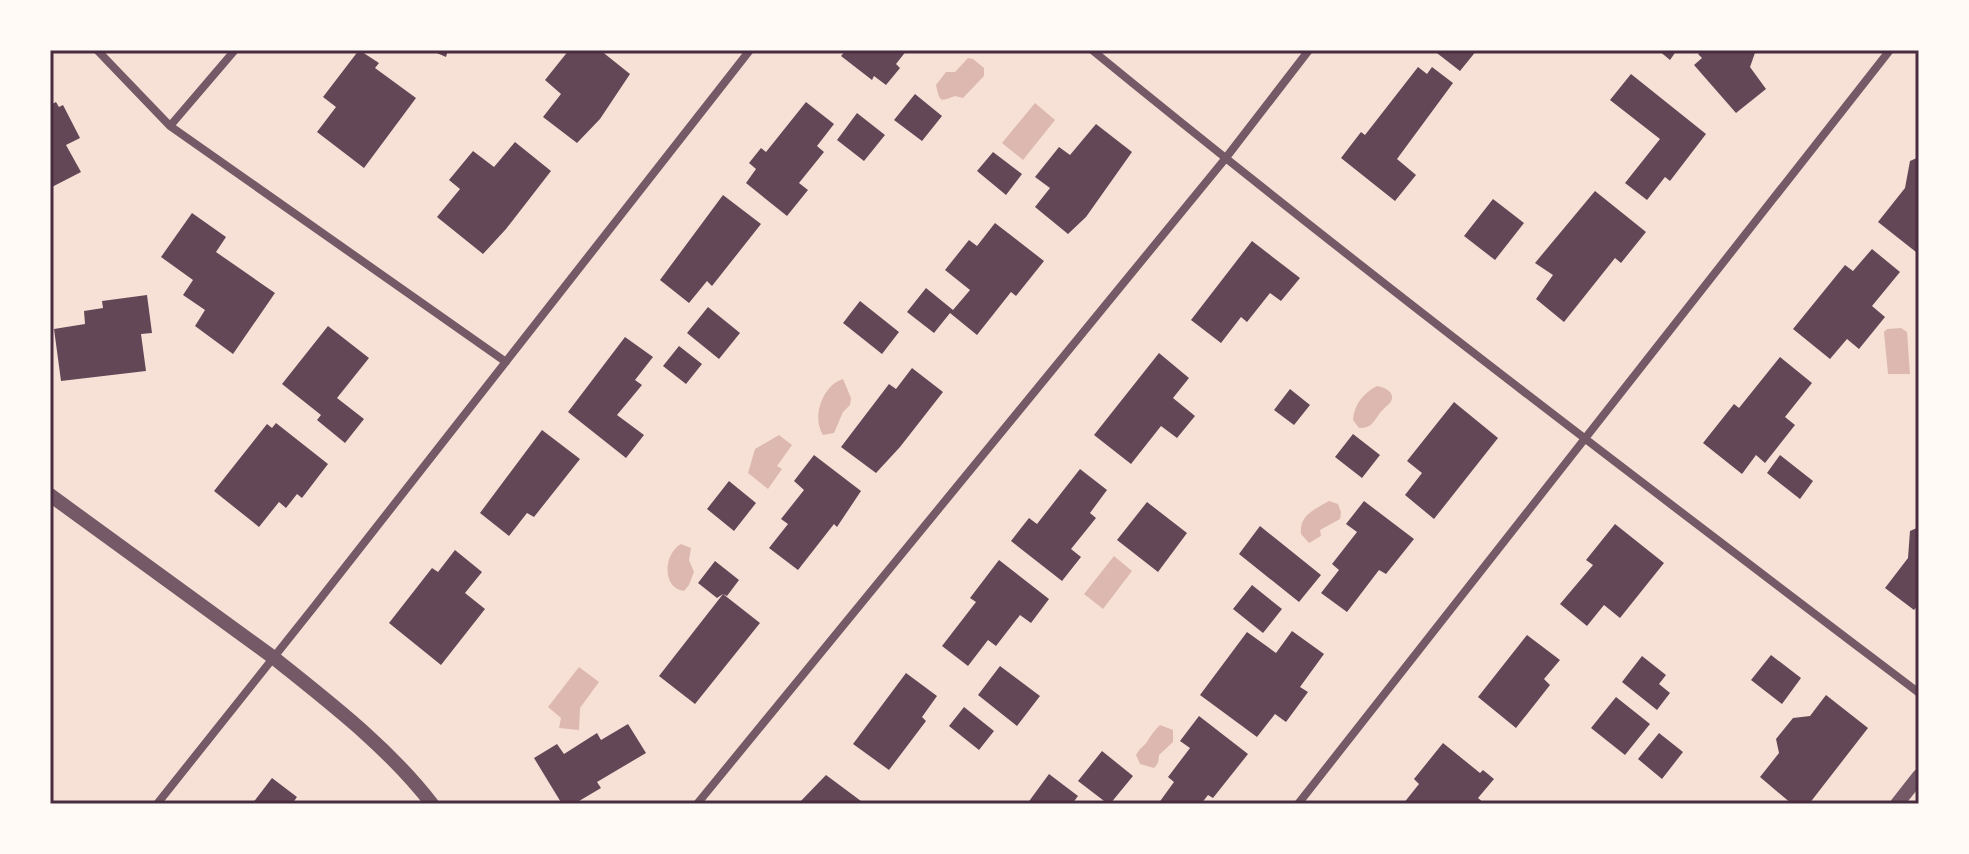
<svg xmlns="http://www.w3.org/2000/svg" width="1969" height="854" font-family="'Varela Round',sans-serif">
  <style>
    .water { fill: #dcb8b0 }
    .building { fill: #644757 }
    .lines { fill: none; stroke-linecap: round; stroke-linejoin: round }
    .minor { stroke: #755966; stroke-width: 8 }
    .tertiary { stroke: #755966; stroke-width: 14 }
    .neatline { fill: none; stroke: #4a2c40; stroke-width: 3 }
  </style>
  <rect width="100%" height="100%" fill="#f7e1d7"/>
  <!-- water -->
  <path class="water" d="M 968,58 L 973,59 L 984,68 L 984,76 L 963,98 L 955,96 C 939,102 940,102 936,85 L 946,72 L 955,72 Z
    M 1035,103 L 1055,120 L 1023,160 L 1002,143 Z
    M 1901,328 L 1907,332 L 1910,374 L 1888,374 L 1884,332 L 1887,329 Z
    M 843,379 L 851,398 L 850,405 L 843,412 L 834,433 L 823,435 C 811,417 823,385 843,379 Z
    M 1377,386 C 1385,387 1397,393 1390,403 C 1389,404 1380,412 1380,413 C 1373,422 1372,428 1359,428 L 1353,420 C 1354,405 1363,393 1377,386 Z
    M 779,435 L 792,445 L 777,466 L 782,469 L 768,489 L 748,473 L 755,449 Z
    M 1329,501 L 1338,504 L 1341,512 L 1340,519 L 1320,530 L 1321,536 L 1309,543 L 1301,534 C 1299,515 1314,510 1329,501 Z
    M 681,544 L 691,548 L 689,560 L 694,572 L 689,585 L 684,591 C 661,588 664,553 681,544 Z
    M 1114,556 L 1132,571 L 1103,609 L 1084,594 Z
    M 579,667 L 599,682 L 580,708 L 579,730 L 559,728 L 561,718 L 548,707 Z
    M 1160,725 L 1173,730 L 1173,742 L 1159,755 L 1158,763 L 1154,768 L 1140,764 L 1136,755 C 1139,749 1143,747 1147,742 C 1151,735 1154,731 1160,725 Z"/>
  <!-- building -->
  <path class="building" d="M 359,50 L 379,63 L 375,68 L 416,98 L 364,168 L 317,132 L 336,107 L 323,97 Z
    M 430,50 L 448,50 L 446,57 Z
    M 569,50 L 600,50 L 630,74 L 600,119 L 577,143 L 543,117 L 561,94 L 545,80 Z
    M 846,50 L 907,50 L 896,64 L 900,68 L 886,85 L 874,76 L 872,80 L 841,56 Z
    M 1433,50 L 1477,50 L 1460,71 Z
    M 1658,50 L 1677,50 L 1670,60 Z
    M 1703,50 L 1756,50 L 1750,67 L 1766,89 L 1736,113 L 1694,65 L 1702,58 L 1698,54 Z
    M 1418,67 L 1427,74 L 1432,67 L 1453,83 L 1397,159 L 1416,175 L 1395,201 L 1341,158 L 1361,132 L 1365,135 Z
    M 1631,74 L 1706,134 L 1670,181 L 1665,177 L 1647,200 L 1625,183 L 1660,139 L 1610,100 Z
    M 915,94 L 942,116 L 922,141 L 894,120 Z
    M 56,102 L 59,107 L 63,105 L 80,138 L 66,145 L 81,172 L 50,188 L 50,105 Z
    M 806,102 L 834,124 L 817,146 L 824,152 L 799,183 L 808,190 L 787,216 L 746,183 L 756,169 L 749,163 L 761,148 L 766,152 Z
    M 857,113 L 885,135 L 864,161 L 837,140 Z
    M 1096,124 L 1132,152 L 1086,217 L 1068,234 L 1035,207 L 1050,188 L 1035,177 L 1059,147 L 1070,155 Z
    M 515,142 L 551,171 L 506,229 L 483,254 L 437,217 L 460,189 L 449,180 L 473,151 L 494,167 Z
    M 993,152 L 1022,174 L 1006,195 L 977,171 Z
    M 1919,157 L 1919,248 L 1916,252 L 1878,222 L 1905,188 L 1910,161 Z
    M 1595,191 L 1646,232 L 1621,263 L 1615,258 L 1564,322 L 1536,299 L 1553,275 L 1535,263 Z
    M 723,195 L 761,224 L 712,286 L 707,281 L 689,303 L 660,280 Z
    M 1493,199 L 1524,223 L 1495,260 L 1464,236 Z
    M 192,213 L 226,237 L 216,252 L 275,293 L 233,354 L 195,326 L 205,310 L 183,295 L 193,280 L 161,257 Z
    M 995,223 L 1044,261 L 1016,296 L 1011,292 L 977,335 L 950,313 L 934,333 L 907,312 L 926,288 L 953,310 L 970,290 L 945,270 L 969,240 L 977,246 Z
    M 1252,241 L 1300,278 L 1281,301 L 1270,293 L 1247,322 L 1241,317 L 1221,343 L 1191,320 Z
    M 1872,249 L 1900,272 L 1872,306 L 1885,317 L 1859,349 L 1847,339 L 1830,359 L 1793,329 L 1845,265 L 1853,271 Z
    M 147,295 L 152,333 L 141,334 L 146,371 L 61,381 L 54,329 L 85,324 L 84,311 L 103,308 L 102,301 Z
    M 860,301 L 899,332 L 882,354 L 843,323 Z
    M 708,307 L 740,333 L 719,359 L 687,333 Z
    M 328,326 L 369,358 L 337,398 L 364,419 L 345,443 L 317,420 L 321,415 L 282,384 Z
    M 625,337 L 653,357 L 635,380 L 642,385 L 617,415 L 644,435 L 626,458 L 568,412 Z
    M 679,346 L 702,364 L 686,384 L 663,366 Z
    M 1159,353 L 1189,378 L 1173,398 L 1195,416 L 1177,438 L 1161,426 L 1131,464 L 1094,435 Z
    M 1780,357 L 1812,383 L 1785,417 L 1795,425 L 1765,463 L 1756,455 L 1742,474 L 1703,443 L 1734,404 L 1739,408 Z
    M 912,368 L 943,392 L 900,447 L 876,473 L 841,447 L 889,384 L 896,389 Z
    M 1290,389 L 1310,405 L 1294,425 L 1274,410 Z
    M 1454,402 L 1498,438 L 1434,519 L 1405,495 L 1422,473 L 1407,461 Z
    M 276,423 L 328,464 L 302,498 L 297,494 L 286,508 L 279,502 L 259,527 L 214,491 L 267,424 L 272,428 Z
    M 542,430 L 580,459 L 534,517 L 527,513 L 509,536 L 480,513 Z
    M 1353,434 L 1380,455 L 1362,478 L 1335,457 Z
    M 814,455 L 861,491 L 837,527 L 834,524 L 798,570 L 769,548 L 788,524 L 781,519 L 804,490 L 794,481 Z
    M 1780,455 L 1813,481 L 1800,499 L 1767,473 Z
    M 1080,469 L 1107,490 L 1090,513 L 1096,518 L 1071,549 L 1081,557 L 1062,581 L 1011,541 L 1029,518 L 1037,524 Z
    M 729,481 L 756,503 L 734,531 L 707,509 Z
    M 1364,501 L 1414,539 L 1386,574 L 1379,570 L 1347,612 L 1321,593 L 1339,570 L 1332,564 L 1357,532 L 1346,524 Z
    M 1147,502 L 1187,533 L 1158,572 L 1117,540 Z
    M 1615,524 L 1664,563 L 1620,618 L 1604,605 L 1587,626 L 1560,604 L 1593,565 L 1586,560 Z
    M 1260,526 L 1321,575 L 1299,602 L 1239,554 Z
    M 1919,527 L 1919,604 L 1914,610 L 1885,588 L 1908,558 L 1910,531 Z
    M 455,550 L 482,572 L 465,593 L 485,609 L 441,665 L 389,623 L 432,568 L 438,572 Z
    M 999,560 L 1049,599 L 1031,623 L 1020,615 L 996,646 L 988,640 L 968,666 L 942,646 L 976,602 L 970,598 Z
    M 715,561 L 739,580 L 727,596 L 723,594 L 717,598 L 698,583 Z
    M 1252,585 L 1282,609 L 1263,633 L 1233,609 Z
    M 723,594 L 760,623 L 695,704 L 659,676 Z
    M 1292,631 L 1324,654 L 1300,687 L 1308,692 L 1286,722 L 1275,714 L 1257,737 L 1200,695 L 1247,632 L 1276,653 Z
    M 1527,635 L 1560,660 L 1544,679 L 1550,685 L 1516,728 L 1478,697 Z
    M 1771,655 L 1801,678 L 1782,704 L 1751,680 Z
    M 1642,656 L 1666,675 L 1659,684 L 1670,693 L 1657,710 L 1622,682 Z
    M 1000,666 L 1040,696 L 1017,726 L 978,695 Z
    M 906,673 L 937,696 L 922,717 L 926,721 L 889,770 L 853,744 Z
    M 1826,695 L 1868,728 L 1809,804 L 1792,804 L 1760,777 L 1779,753 L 1776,739 L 1793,718 L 1810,716 Z
    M 1616,697 L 1650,724 L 1625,755 L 1591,728 Z
    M 964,707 L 994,731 L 979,750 L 949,726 Z
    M 1199,716 L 1248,754 L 1213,798 L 1208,795 L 1201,804 L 1158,804 L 1174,782 L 1168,777 L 1190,748 L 1180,741 Z
    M 628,724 L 646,753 L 597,782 L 601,788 L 574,804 L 562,804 L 534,758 L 557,744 L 564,754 L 597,733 L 601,740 Z
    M 1659,733 L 1683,752 L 1662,779 L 1638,759 Z
    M 1443,743 L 1480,773 L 1483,770 L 1494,779 L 1478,798 L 1485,804 L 1403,804 L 1419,784 L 1414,779 Z
    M 1102,751 L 1133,776 L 1110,804 L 1108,804 L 1078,781 Z
    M 1049,774 L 1078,796 L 1072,804 L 1027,804 Z
    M 826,775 L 865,804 L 798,804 Z
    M 272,778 L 297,797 L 292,804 L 252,804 Z"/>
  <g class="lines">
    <!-- minor -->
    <path class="minor" d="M 97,50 L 170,126 L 506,362
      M 1092,50 C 1362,271 1641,482 1919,693
      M 170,126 L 235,50
      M 157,804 L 313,608 L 750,50
      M 697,804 L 1225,159 L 1309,50
      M 1298,804 L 1890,50"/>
    <!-- tertiary -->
    <path class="tertiary" d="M 50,495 L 274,658 C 330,703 388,747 432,804
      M 1897,804 L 1919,776"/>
  </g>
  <!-- border -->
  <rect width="1969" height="854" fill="none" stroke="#fffaf5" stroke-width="104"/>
  <rect x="52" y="52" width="1865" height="750" class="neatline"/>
</svg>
